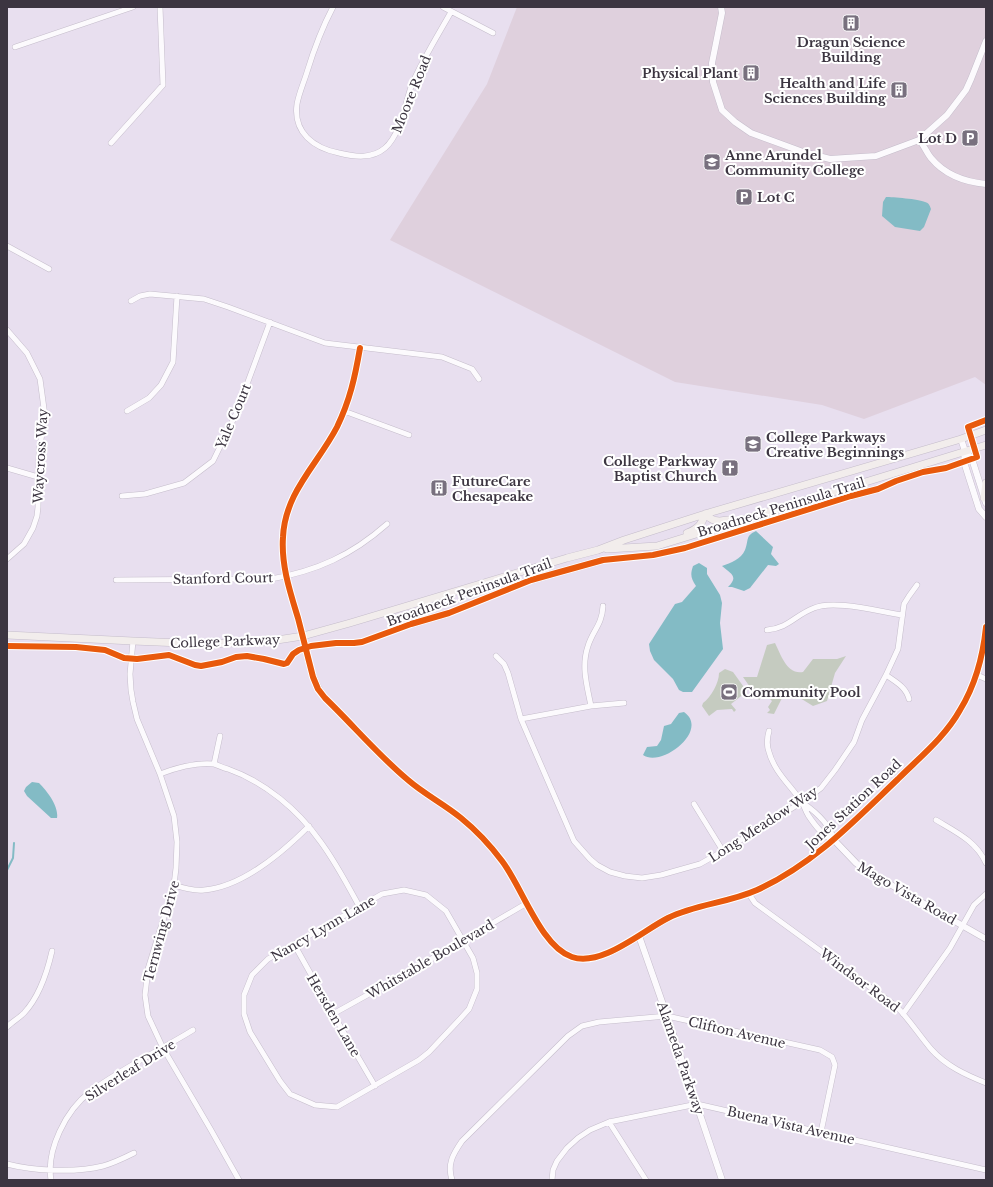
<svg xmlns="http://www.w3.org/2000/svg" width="993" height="1187" font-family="'Libre Baskerville',serif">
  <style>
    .education { fill: #dfd0dd }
    .green { fill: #c5cbc0 }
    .water { fill: #83bbc5 }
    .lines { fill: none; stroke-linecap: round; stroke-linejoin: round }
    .stream { stroke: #83bbc5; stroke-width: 2 }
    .minor-casing { stroke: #c5bdcb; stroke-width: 6 }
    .tertiary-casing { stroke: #c5bdcb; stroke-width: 7 }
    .secondary-casing { stroke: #c5bdcb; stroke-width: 8 }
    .minor { stroke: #fcfafd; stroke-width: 5 }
    .tertiary { stroke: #fcfafd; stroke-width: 6 }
    .secondary { stroke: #f2edec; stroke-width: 7 }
    .cycleway-casing { stroke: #fff; stroke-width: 8 }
    .cycleway { stroke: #e8590c; stroke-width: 6 }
    .labels { text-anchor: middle; stroke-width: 4; stroke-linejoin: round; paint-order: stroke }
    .poi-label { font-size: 13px; font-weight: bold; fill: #3c3541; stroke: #fff; text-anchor: start }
    .street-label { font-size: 13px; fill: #3c3541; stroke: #fff }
  </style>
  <rect width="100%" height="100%" fill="#e8dfef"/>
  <!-- education -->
  <path class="education" d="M 517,7 L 986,7 L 986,385 L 975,377 L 864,419 L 822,405 L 675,382 L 390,240 L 487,84 Z"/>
  <!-- green -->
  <path class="green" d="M 775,643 C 781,655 787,675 803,672 L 813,659 L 837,659 L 846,656 L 835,673 L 827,701 L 813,706 L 787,690 L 779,689 L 784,694 L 774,714 L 767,713 L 770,710 L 768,707 L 772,701 L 766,695 L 759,700 L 743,677 L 757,677 L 767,645 Z
    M 725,669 L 733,672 L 746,690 L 745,693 L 731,704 L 736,710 L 734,712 L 732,709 L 717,710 L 709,716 L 702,706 L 703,703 C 711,697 719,683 719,673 Z"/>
  <!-- water -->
  <path class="water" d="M 886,197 C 892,197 919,199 925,202 C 929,203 930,206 931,209 L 924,227 L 920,231 L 895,227 L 882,216 L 883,202 Z
    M 756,531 L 773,547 L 771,554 L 779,564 L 776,566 L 768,565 L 750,588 L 744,591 L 732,587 L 728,587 C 739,576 731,574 722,566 C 731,563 741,559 745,550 C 749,540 745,536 756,531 Z
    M 699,563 L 707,568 L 707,574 L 720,595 L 722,603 L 720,623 L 723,649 L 692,692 L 683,692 L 679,690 L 673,679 L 654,660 L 650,651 L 649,644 L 675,604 L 682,602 L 696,586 C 691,578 690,575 693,566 Z
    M 684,712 C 710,730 662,768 643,755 L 647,747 L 657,746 L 661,740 L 664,726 L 671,724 L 679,713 Z
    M 32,782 L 39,783 C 47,791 59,806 57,818 L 51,818 L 27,796 L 24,791 L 26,787 Z"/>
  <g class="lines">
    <!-- stream -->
    <path class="stream" d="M 7,870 L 13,858 L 14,843"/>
    <!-- minor casing -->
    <g class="minor-casing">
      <path id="minor" d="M 333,7 C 322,28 314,49 307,72 C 304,82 299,93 297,104 C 293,133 314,148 339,153 C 355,157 372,159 385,148 C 401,134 405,103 412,84 C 423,59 438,35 451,12
        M 443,7 L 493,33
        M 15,47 L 133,7
        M 111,143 L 163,85 L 160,7
        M 7,246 L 49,269
        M 131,301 L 140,296 L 150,294 L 204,299 L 228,307 L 325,343 L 442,357 L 472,369 L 479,379
        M 7,330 L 27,353 L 40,379 L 45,416 L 39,451 L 38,507 L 37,516 L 33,528 L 24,544 L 7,559
        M 127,411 L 149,398 L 161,385 L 173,362 L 177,296
        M 344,411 L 409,435
        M 7,468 L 38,477
        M 122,496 L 145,494 L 184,483 L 213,461 L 236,414 L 270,322
        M 116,580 L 271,579 C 317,571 352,555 387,524
        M 767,630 C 789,628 795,615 814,608 C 834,599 880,612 902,615
        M 303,636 C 294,604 281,571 283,538 C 284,494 318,464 337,427 C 350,400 355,377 360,348
        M 133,641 L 130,674 L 131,690 L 133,702 L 137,719 L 160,774 L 174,816 L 177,842 L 176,868 L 174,885 L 148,969 L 145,995 L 148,1016 L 163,1048 L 211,1130 L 239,1180
        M 496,656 L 504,664 L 508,673 L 521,719 L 574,841 L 590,859 L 597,865 L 610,872 L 625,876 L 642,878 L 661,875 L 700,864 L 723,851 L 802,802 L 821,788 L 835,770 L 854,742 L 862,720 L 886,675 L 898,649 L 904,604 L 909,596 L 917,585
        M 886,675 C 896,682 906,687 909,699
        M 977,675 L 986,679
        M 591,706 C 587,686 581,666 588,646 C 593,630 602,625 603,606
        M 521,719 L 591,706 L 624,703
        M 769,731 C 767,738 766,744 769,752 C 774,771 790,785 801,801 C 804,805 805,810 808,815 C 814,824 823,837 834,840
        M 214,764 L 220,736
        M 160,774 C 176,768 196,762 214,764 C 218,765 223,768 228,769 C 265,782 298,810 320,841 C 335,861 347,884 359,906
        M 803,803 C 816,812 830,825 834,840
        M 694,804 L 723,851
        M 936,820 C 956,832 976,841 986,863
        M 174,885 C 183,888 194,891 204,890 C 242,887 283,852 309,826
        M 404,890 L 426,895 L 446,911 L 473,958 L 477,973 L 477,989 L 469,1009 L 460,1019 L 429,1052 L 419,1060 L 337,1107 L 315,1105 L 290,1094 L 280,1081 L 250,1032 L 244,1014 L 244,995 L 252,975 L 268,959 L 382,894 Z
        M 749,894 L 755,903 L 896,1006 C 909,1019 919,1035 931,1049 C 946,1066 966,1075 986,1083
        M 294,944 L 333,1014 L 375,1086
        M 333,1014 L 416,968 L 527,903
        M 903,1014 L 950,948 L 974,905 L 986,894
        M 7,1027 C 12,1022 19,1018 24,1013 C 39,997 47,973 52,951
        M 609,1122 L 646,1180
        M 7,1164 C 33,1171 76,1173 103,1166 C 114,1163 124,1158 134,1153
        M 51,1180 C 46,1150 66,1110 90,1092 C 122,1068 159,1051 193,1030
        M 452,1180 C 447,1164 453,1154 462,1141 L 568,1036 L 582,1026 L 599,1022 L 667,1016 L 820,1050 L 832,1057 L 835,1065 L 821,1132
        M 552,1180 L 553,1170 L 557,1161 L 567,1148 L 578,1138 L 590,1130 L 609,1122 L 697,1104 L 986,1170"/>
    </g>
    <!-- tertiary casing -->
    <g class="tertiary-casing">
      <path id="tertiary" d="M 721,7 L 722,13 L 712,63 L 713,82 L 722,110 L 735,122 L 751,133 L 803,152 L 830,159 L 876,156 L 919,140 L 947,115 L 966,90 L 971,79 L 986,41
        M 919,140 C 924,145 926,152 931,158 C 945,175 965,182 986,184
        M 961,439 L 965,451 L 964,462 L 979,509 L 986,517
        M 965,451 L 972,459 L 986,503
        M 303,636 C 308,658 311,680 325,698 C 353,725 378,755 408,780 C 424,794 444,804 461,818 C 477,831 490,845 502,861 C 522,887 541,947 572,957 C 602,967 642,931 668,918 C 696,904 728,903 757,890 C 814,864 854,821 898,779 C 920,757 945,737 960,710 C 976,684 983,656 986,627
        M 834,840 L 856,863 L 865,870 L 986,939
        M 639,936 L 667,1016 L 722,1180"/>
    </g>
    <!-- secondary casing -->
    <g class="secondary-casing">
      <path id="secondary" d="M 984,498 L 986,483
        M 705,514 C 712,521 717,522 728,520
        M 687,533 C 697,529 702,525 705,514
        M 607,549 L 657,546 L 986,445
        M 7,635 L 133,641 L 206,644 L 260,642 L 277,640 L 303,636 L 350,623 L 567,558 L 598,550 L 624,540 L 705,514 L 961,439 L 986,430"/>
    </g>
    <!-- minor -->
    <use href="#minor" class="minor"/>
    <!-- tertiary -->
    <use href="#tertiary" class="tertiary"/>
    <!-- secondary -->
    <use href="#secondary" class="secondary"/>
    <!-- cycleway casing -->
    <g class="cycleway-casing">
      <path id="cycleway" d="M 360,348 C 355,377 350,400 337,427 C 318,464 285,492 283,537 C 281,565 290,592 298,618 C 303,637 308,657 313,677 L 318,689 L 325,698 C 353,725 378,755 408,780 C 424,794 444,804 461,818 C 477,831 490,845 502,861 C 522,887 541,947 572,957 C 602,967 642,931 668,918 C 696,904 728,903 757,890 C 814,864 854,821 898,779 C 920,757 945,737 960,710 C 976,684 983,656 986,627
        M 7,646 L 76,647 L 105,650 L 124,658 L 137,659 L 169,655 L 195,665 L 201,666 L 222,662 L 236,657 L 247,656 L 264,659 L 284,664 L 287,663 L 293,654 L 299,650 L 311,646 L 336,643 L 354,643 L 362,642 L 411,624 L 449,613 L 531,580 L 603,560 L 653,555 L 685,548 L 851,496 L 878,489 L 896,481 L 923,472 L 946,468 L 977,457 L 968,427 L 986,420"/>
    </g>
    <!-- cycleway -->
    <use href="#cycleway" class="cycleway"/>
  </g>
  <!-- icons -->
  <defs>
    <g id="building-square" transform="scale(0.9)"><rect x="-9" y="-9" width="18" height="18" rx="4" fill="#78707e" stroke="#fff"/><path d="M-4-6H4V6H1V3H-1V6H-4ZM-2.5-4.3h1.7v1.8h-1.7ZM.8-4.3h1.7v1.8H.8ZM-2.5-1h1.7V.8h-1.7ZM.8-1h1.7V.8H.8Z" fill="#fff"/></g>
    <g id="parking-square" transform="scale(0.9)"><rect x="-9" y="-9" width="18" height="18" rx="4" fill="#78707e" stroke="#fff"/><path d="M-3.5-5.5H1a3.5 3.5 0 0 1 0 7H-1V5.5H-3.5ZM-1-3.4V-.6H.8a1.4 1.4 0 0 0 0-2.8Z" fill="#fff"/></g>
    <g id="university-square" transform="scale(0.9)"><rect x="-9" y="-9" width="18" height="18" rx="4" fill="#78707e" stroke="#fff"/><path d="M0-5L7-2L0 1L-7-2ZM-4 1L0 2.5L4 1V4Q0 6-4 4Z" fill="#fff"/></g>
    <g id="school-square" transform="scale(0.9)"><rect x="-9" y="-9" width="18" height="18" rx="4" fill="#78707e" stroke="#fff"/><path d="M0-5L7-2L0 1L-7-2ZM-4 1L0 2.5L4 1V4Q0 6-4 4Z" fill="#fff"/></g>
    <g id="church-square" transform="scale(0.9)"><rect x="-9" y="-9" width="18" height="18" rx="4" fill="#78707e" stroke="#fff"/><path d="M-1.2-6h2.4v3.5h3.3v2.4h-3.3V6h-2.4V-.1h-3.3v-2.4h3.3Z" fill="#fff"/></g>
    <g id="stadium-square" transform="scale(0.9)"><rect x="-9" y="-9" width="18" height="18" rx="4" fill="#78707e" stroke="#fff"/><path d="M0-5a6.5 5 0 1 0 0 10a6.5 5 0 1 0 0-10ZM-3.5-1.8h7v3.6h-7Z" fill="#fff"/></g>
  </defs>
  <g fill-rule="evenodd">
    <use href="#building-square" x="851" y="23"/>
    <use href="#building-square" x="751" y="73"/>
    <use href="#building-square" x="899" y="90"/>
    <use href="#parking-square" x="970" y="138"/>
    <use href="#university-square" x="712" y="162"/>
    <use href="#parking-square" x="744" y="197"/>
    <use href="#school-square" x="753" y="444"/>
    <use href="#church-square" x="730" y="468"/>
    <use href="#building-square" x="439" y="488"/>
    <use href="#stadium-square" x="729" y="692"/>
  </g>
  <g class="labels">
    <!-- poi labels -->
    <g class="poi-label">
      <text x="851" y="47" text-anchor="middle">Dragun Science<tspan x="851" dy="15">Building</tspan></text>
      <text x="738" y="78" text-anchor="end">Physical Plant</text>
      <text x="886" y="88" text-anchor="end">Health and Life<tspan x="886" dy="15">Sciences Building</tspan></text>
      <text x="957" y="143" text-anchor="end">Lot D</text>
      <text x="725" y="160">Anne Arundel<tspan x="725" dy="15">Community College</tspan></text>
      <text x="757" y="202">Lot C</text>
      <text x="766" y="442">College Parkways<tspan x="766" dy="15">Creative Beginnings</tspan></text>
      <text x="717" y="466" text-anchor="end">College Parkway<tspan x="717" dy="15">Baptist Church</tspan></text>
      <text x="452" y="486">FutureCare<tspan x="452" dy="15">Chesapeake</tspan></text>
      <text x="742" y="697">Community Pool</text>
    </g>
    <!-- street labels -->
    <g class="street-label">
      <text transform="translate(411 94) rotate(-68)" y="5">Moore Road</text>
      <text transform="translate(233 416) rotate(-67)" y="5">Yale Court</text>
      <text transform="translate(40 456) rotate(-87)" y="5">Waycross Way</text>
      <text transform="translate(781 507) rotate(-17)" y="5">Broadneck Peninsula Trail</text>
      <text transform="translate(223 578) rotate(-1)" y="5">Stanford Court</text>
      <text transform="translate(469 592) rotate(-20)" y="5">Broadneck Peninsula Trail</text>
      <text transform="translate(225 641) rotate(-2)" y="5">College Parkway</text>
      <text transform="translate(853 804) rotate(-43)" y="5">Jones Station Road</text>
      <text transform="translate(763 824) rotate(-33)" y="5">Long Meadow Way</text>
      <text transform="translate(907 893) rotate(30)" y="5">Mago Vista Road</text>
      <text transform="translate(323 928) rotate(-30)" y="5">Nancy Lynn Lane</text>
      <text transform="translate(161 931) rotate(-75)" y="5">Ternwing Drive</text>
      <text transform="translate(430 959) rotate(-30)" y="5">Whitstable Boulevard</text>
      <text transform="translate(860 980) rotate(37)" y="5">Windsor Road</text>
      <text transform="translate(334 1015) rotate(60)" y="5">Hersden Lane</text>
      <text transform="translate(737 1032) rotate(13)" y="5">Clifton Avenue</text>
      <text transform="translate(681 1058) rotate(71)" y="5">Alameda Parkway</text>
      <text transform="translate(130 1070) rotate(-32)" y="5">Silverleaf Drive</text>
      <text transform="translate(791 1125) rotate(13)" y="5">Buena Vista Avenue</text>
    </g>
  </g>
  <!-- border -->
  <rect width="993" height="1187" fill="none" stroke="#3c3541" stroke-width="16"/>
</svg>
